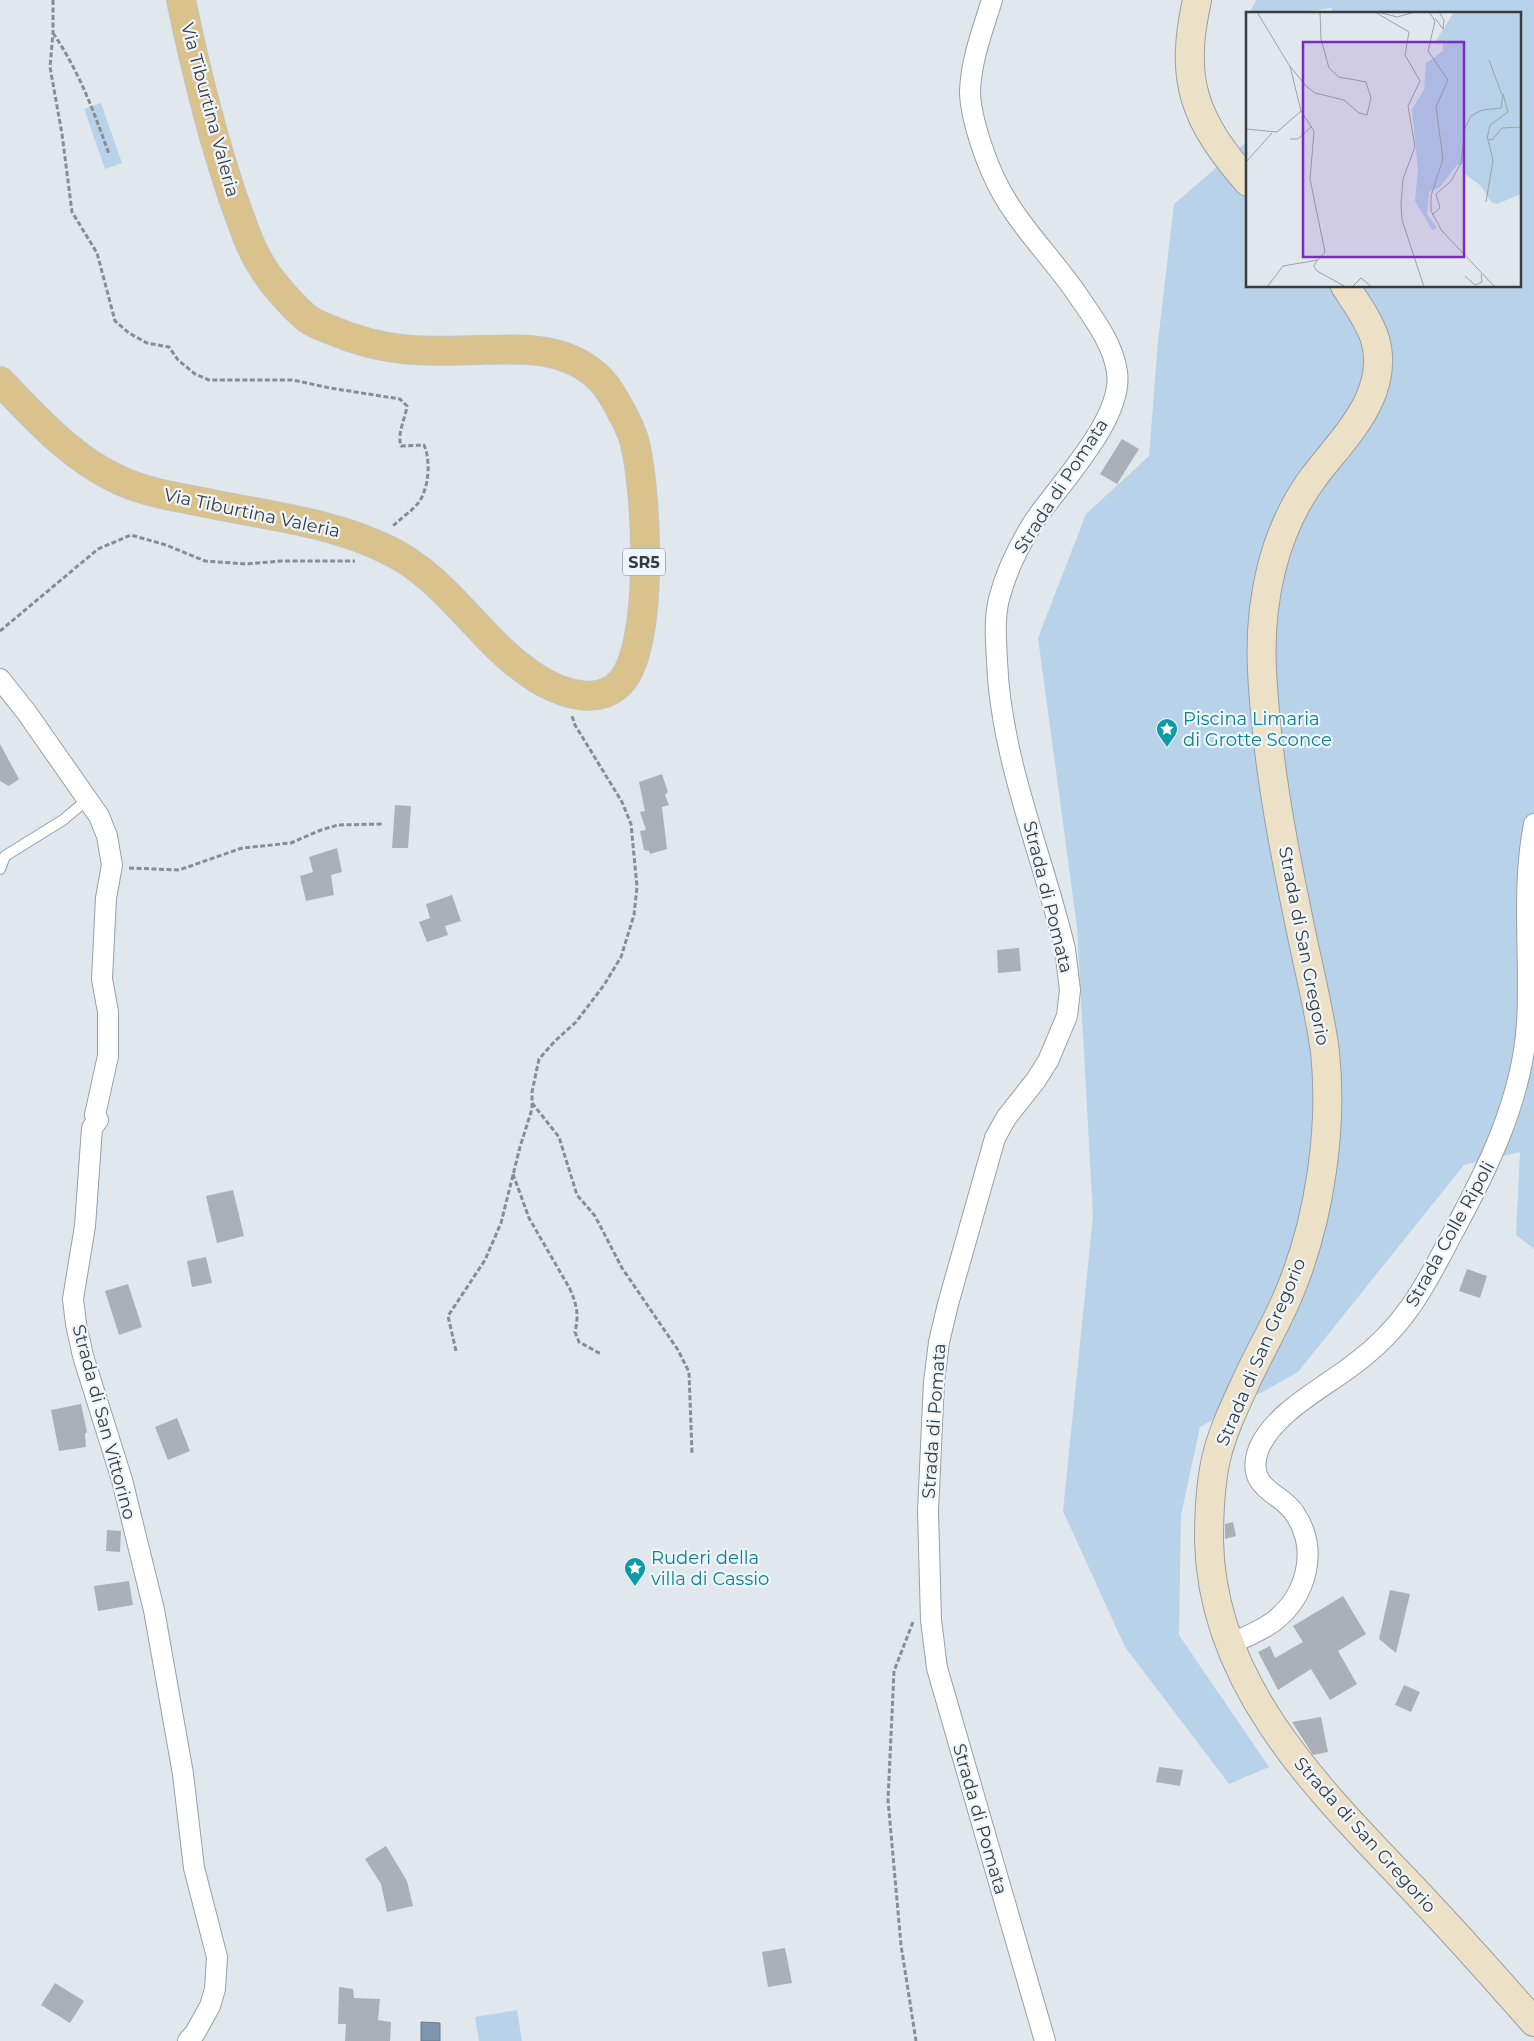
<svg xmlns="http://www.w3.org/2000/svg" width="1534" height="2041" font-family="Montserrat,sans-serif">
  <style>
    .green { fill: #b7d2e9 }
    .water { fill: #7d96ad; stroke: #697b8c }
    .building { fill: #aab0b6 }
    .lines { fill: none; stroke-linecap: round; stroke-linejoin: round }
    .lane-casing { stroke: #999fa5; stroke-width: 12 }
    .street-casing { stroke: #999fa5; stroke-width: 22 }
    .secondary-casing { stroke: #999fa5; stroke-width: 30 }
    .primary-casing { stroke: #c4c4c5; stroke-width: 30 }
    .path { stroke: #898d91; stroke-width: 3; stroke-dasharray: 5 2.5; stroke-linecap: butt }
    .lane { stroke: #fff; stroke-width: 10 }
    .street { stroke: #fff; stroke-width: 20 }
    .secondary { stroke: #ece1c6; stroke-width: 28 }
    .primary { stroke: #d9c28c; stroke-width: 28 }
    .labels { text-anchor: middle; stroke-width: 4.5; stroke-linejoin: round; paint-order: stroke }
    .shield { fill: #eef5fb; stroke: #6f7477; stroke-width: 1 }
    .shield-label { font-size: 16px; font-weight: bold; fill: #393c3e }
    .street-label { font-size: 18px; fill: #393c3e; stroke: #eef5fb }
    .culture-label { font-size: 18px; fill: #0d838f; stroke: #eef5fb; text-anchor: start }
    .inset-road { fill: none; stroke: #9ea3a7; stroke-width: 1 }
    .view { fill: #7b2cbf; fill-opacity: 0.15; stroke: #7b2cbf; stroke-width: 2.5 }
    .inset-edge { fill: none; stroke: #393c3e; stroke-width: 2.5 }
  </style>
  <rect width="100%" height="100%" fill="#e1e8ed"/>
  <!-- green -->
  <path class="green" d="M 1256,0 L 1534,0 L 1534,1249 L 1516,1235 L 1520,1152 L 1464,1165 L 1298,1372 L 1200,1427 L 1181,1515 L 1179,1635 L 1269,1767 L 1229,1784 L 1125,1647 L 1063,1511 L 1093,1216 L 1077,927 L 1038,638 L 1086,514 L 1149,456 L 1158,341 L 1174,204 L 1246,142 L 1248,141 L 1248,286 L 1520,286 L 1520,14 L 1332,14 L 1332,8 L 1285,14 L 1249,14 Z
    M 101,103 L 122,163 L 105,169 L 84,109 Z
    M 517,2010 L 522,2041 L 479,2041 L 475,2017 Z"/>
  <!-- water -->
  <path class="water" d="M 421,2022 L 440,2023 L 440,2041 L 421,2041 Z"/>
  <!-- building -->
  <path class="building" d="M 1122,439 L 1139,449 L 1117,484 L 1100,474 Z
    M 0,744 L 19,779 L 9,786 L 0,781 Z
    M 662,774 L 668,792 L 665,795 L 669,805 L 662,807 L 667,849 L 650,854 L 649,851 L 644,850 L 640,831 L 646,830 L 640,812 L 645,811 L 639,782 Z
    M 395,805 L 411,806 L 408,848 L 392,848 Z
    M 337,848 L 342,872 L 331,875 L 334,895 L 306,901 L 300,876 L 313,872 L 309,857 Z
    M 452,895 L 461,921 L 445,926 L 448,935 L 427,942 L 419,922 L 430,918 L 426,904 Z
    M 1019,948 L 1021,971 L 998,973 L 997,950 Z
    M 233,1190 L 244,1236 L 217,1243 L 206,1196 Z
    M 206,1257 L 212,1283 L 192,1287 L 187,1261 Z
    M 1467,1269 L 1487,1276 L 1480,1298 L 1459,1291 Z
    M 128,1284 L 142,1327 L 119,1335 L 105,1291 Z
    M 81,1404 L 87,1432 L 85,1434 L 86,1447 L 59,1451 L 51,1410 Z
    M 177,1418 L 190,1451 L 168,1460 L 155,1427 Z
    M 1233,1522 L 1236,1536 L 1225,1539 L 1225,1524 Z
    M 107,1530 L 121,1531 L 120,1552 L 106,1551 Z
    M 129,1581 L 133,1605 L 98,1611 L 94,1586 Z
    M 1390,1590 L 1410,1594 L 1396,1653 L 1379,1639 Z
    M 1343,1596 L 1366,1634 L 1338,1651 L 1357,1684 L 1330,1700 L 1311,1669 L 1278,1690 L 1258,1652 L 1270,1646 L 1275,1658 L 1303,1642 L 1293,1626 Z
    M 1404,1685 L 1420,1692 L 1411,1712 L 1395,1705 Z
    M 1321,1717 L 1328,1752 L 1313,1755 L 1292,1722 Z
    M 1159,1767 L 1183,1770 L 1180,1786 L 1156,1782 Z
    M 386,1846 L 407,1881 L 413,1906 L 387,1912 L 381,1884 L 365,1859 Z
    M 785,1948 L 792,1983 L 768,1987 L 762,1952 Z
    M 55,1983 L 84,2001 L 70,2023 L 41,2005 Z
    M 339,1987 L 353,1989 L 354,1998 L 380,1999 L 378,2020 L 391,2022 L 390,2041 L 345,2041 L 346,2024 L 338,2024 Z"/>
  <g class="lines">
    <!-- lane casing -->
    <g class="lane-casing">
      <path id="lane" d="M 0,869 L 5,856 L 63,820 L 87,800"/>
    </g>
    <!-- street casing -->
    <g class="street-casing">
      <path id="street" d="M 992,0 C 983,29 971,60 970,91 C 970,108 975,125 980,141 C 988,166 999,191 1014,212 C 1033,240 1057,265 1077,294 C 1093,318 1113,343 1117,372 C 1124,419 1058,485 1033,523 C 1018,547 1006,572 999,599 C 994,619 996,641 997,661 C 1001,760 1042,853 1065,949 L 1070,990 L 1067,1016 L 1048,1061 L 1036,1080 L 1006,1118 L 995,1138 L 948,1304 L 939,1342 L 934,1382 L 928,1511 L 931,1620 L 937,1668 L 1045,2041
        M 0,679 L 27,713 L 99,816 L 107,836 L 112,865 L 106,898 L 102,979 L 108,1012 L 108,1056 L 95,1115 L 98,1120 L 92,1128 L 85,1226 L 73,1299 L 76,1324 L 83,1356 L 122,1480 L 154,1610 L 183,1774 L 194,1868 L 217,1957 L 215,1989 L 210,2006 L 195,2033 L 188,2041
        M 1229,1644 C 1244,1638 1260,1631 1273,1622 C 1307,1596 1319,1550 1295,1514 C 1286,1499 1268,1494 1260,1481 C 1253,1471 1255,1459 1259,1448 C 1275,1412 1323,1388 1353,1365 C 1376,1348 1395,1329 1411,1306 C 1426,1285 1438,1261 1450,1238 C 1486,1172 1522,1101 1527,1024 C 1531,957 1521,891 1534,824"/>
    </g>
    <!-- secondary casing -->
    <g class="secondary-casing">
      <path id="secondary" d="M 1197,0 C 1179,81 1194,120 1248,182
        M 1345,286 C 1356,303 1369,320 1375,339 C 1391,395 1343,438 1313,478 C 1293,505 1279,538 1271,570 C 1257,628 1261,674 1267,732 C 1274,800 1288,869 1302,936 C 1310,975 1320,1013 1325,1052 C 1333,1127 1320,1216 1292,1286 C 1279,1320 1259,1352 1244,1386 C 1233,1410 1222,1433 1216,1459 C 1210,1486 1209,1513 1209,1541 C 1212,1681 1312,1783 1403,1878 C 1448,1925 1491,1973 1534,2022"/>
    </g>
    <!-- primary casing -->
    <g class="primary-casing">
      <path id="primary" d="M 0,381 C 35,417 71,458 117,479 C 146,493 177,497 207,503 C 268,516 331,522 388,550 C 451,580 483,648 543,682 C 567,695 600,705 621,682 C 655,644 647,488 634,440 C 630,426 611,390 601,380 C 568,346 524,349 481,350 C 424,352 385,353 331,330 C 323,327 315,324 308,319 C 295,309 272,283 263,268 C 249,247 242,222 233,198 C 211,133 195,67 181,0"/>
    </g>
    <!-- path -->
    <path class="path" d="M 53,0 L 53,33 L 50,67 L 62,134 L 72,212 L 97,253 L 115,321 L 129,333 L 147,343 L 169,347 L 178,360 L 195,374 L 209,380 L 293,380 L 330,388 L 400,399 L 407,406 C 405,420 397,433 401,446 L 424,445 C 431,461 429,487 419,502 C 412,511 401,518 393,526
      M 53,33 C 79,71 94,112 109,154
      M 0,631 L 98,549 L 131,535 L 166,545 L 205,561 L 246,564 L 282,561 L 355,561
      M 129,868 L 179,870 L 242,848 L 291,843 L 321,830 L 338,825 L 383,824
      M 532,1103 L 559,1137 L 577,1195 L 595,1216 L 622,1268 L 678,1350 L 689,1372 L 692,1453
      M 513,1174 L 529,1218 L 570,1289 C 577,1306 579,1314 575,1332 L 579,1342 L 601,1354
      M 456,1351 L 448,1316 L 485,1260 L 501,1223 L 520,1147 L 532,1109 L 532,1092 L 539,1059 L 555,1041 L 576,1022 L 604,985 L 621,957 L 634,915 L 637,887 L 631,824 L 622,802 L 575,725 L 572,716
      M 913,1622 L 894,1671 L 888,1800 L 901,1945 L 916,2041"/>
    <!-- lane -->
    <use href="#lane" class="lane"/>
    <!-- street -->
    <use href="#street" class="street"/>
    <!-- secondary -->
    <use href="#secondary" class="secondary"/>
    <!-- primary -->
    <use href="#primary" class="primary"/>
  </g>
  <!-- icons -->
  <defs>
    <g id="sight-pin" transform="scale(1.125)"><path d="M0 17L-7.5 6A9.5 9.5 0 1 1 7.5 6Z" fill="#0f9aa8" stroke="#eef5fb"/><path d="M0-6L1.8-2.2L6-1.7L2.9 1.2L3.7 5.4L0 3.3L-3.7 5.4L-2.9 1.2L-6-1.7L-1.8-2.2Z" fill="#fff"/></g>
  </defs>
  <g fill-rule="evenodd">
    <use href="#sight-pin" x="1167" y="729"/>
    <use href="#sight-pin" x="635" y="1568"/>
  </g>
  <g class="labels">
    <!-- shield labels -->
    <rect class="shield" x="623" y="548.5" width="42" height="27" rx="4"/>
    <g class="shield-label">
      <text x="644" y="568">SR5</text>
    </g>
    <!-- street labels -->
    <g class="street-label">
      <text transform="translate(210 110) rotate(75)" y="6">Via Tiburtina Valeria</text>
      <text transform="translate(1061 486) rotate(-57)" y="6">Strada di Pomata</text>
      <text transform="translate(252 513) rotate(12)" y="6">Via Tiburtina Valeria</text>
      <text transform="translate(1048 897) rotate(76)" y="6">Strada di Pomata</text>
      <text transform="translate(1304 946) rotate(79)" y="6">Strada di San Gregorio</text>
      <text transform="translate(1450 1234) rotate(-61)" y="6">Strada Colle Ripoli</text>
      <text transform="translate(1261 1352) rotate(-67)" y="6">Strada di San Gregorio</text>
      <text transform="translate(934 1421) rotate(-86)" y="6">Strada di Pomata</text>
      <text transform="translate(104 1422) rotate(75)" y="6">Strada di San Vittorino</text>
      <text transform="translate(980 1819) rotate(74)" y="6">Strada di Pomata</text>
      <text transform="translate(1365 1835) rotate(48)" y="6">Strada di San Gregorio</text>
    </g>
    <!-- culture labels -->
    <g class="culture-label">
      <text x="1183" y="725">Piscina Limaria<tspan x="1183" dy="21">di Grotte Sconce</tspan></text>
      <text x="651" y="1564">Ruderi della<tspan x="651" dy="21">villa di Cassio</tspan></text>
    </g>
  </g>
  <!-- overview -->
  <g transform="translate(1246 12)">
    <rect width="275" height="275" fill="#e1e8ed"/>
    <path d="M 208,0 L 275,0 L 275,182 L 251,192 L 245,190 L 235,174 L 217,160 L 217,152 L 211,153 L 194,175 L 183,180 L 181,202 L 191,216 L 186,218 L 169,189 L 172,158 L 166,97 L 178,78 L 180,51 L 197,39 L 197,31 L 188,32 Z" fill="#b7d2e9"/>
    <path class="inset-road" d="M 11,0 L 43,53 L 60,74 L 69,81 L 98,88 L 113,101 L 121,103 L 125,86 L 120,70 L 93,65 L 83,56 L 75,27 L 74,0M 129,0 L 163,20 L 159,43 L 174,69 L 162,94 L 169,135 L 157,167 L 155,192 L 156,208 L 178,275M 132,0 L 151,5 L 169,0M 183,0 L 189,9 L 182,39 L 202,68 L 190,95 L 197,147 L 185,184 L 185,199 L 196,219 L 249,275M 189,6 L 197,17 L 198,8 L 193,0M 243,48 L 256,83M 0,117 L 31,120 L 55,99M 44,127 L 52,127 L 66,114M 0,150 L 26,121M 240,190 L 247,148 L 242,128M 186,203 L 194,196 L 190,182 L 205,169 L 215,151 L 219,116 L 225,104 L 236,98 L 255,96 L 257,82 L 262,100 L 244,113 L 241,127 L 246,128 L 256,116 L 275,115M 71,248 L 68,254 L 71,259 L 100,275M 219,264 L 229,273 L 236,270 L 235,262M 21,275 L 37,254 L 72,248 L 79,240 L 64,167 L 68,119 L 55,99 L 44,54M 106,275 L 115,266 L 126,275"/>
    <path class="view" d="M 57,30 L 218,30 L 218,245 L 57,245 Z"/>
    <rect width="275" height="275" class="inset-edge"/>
  </g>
</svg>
